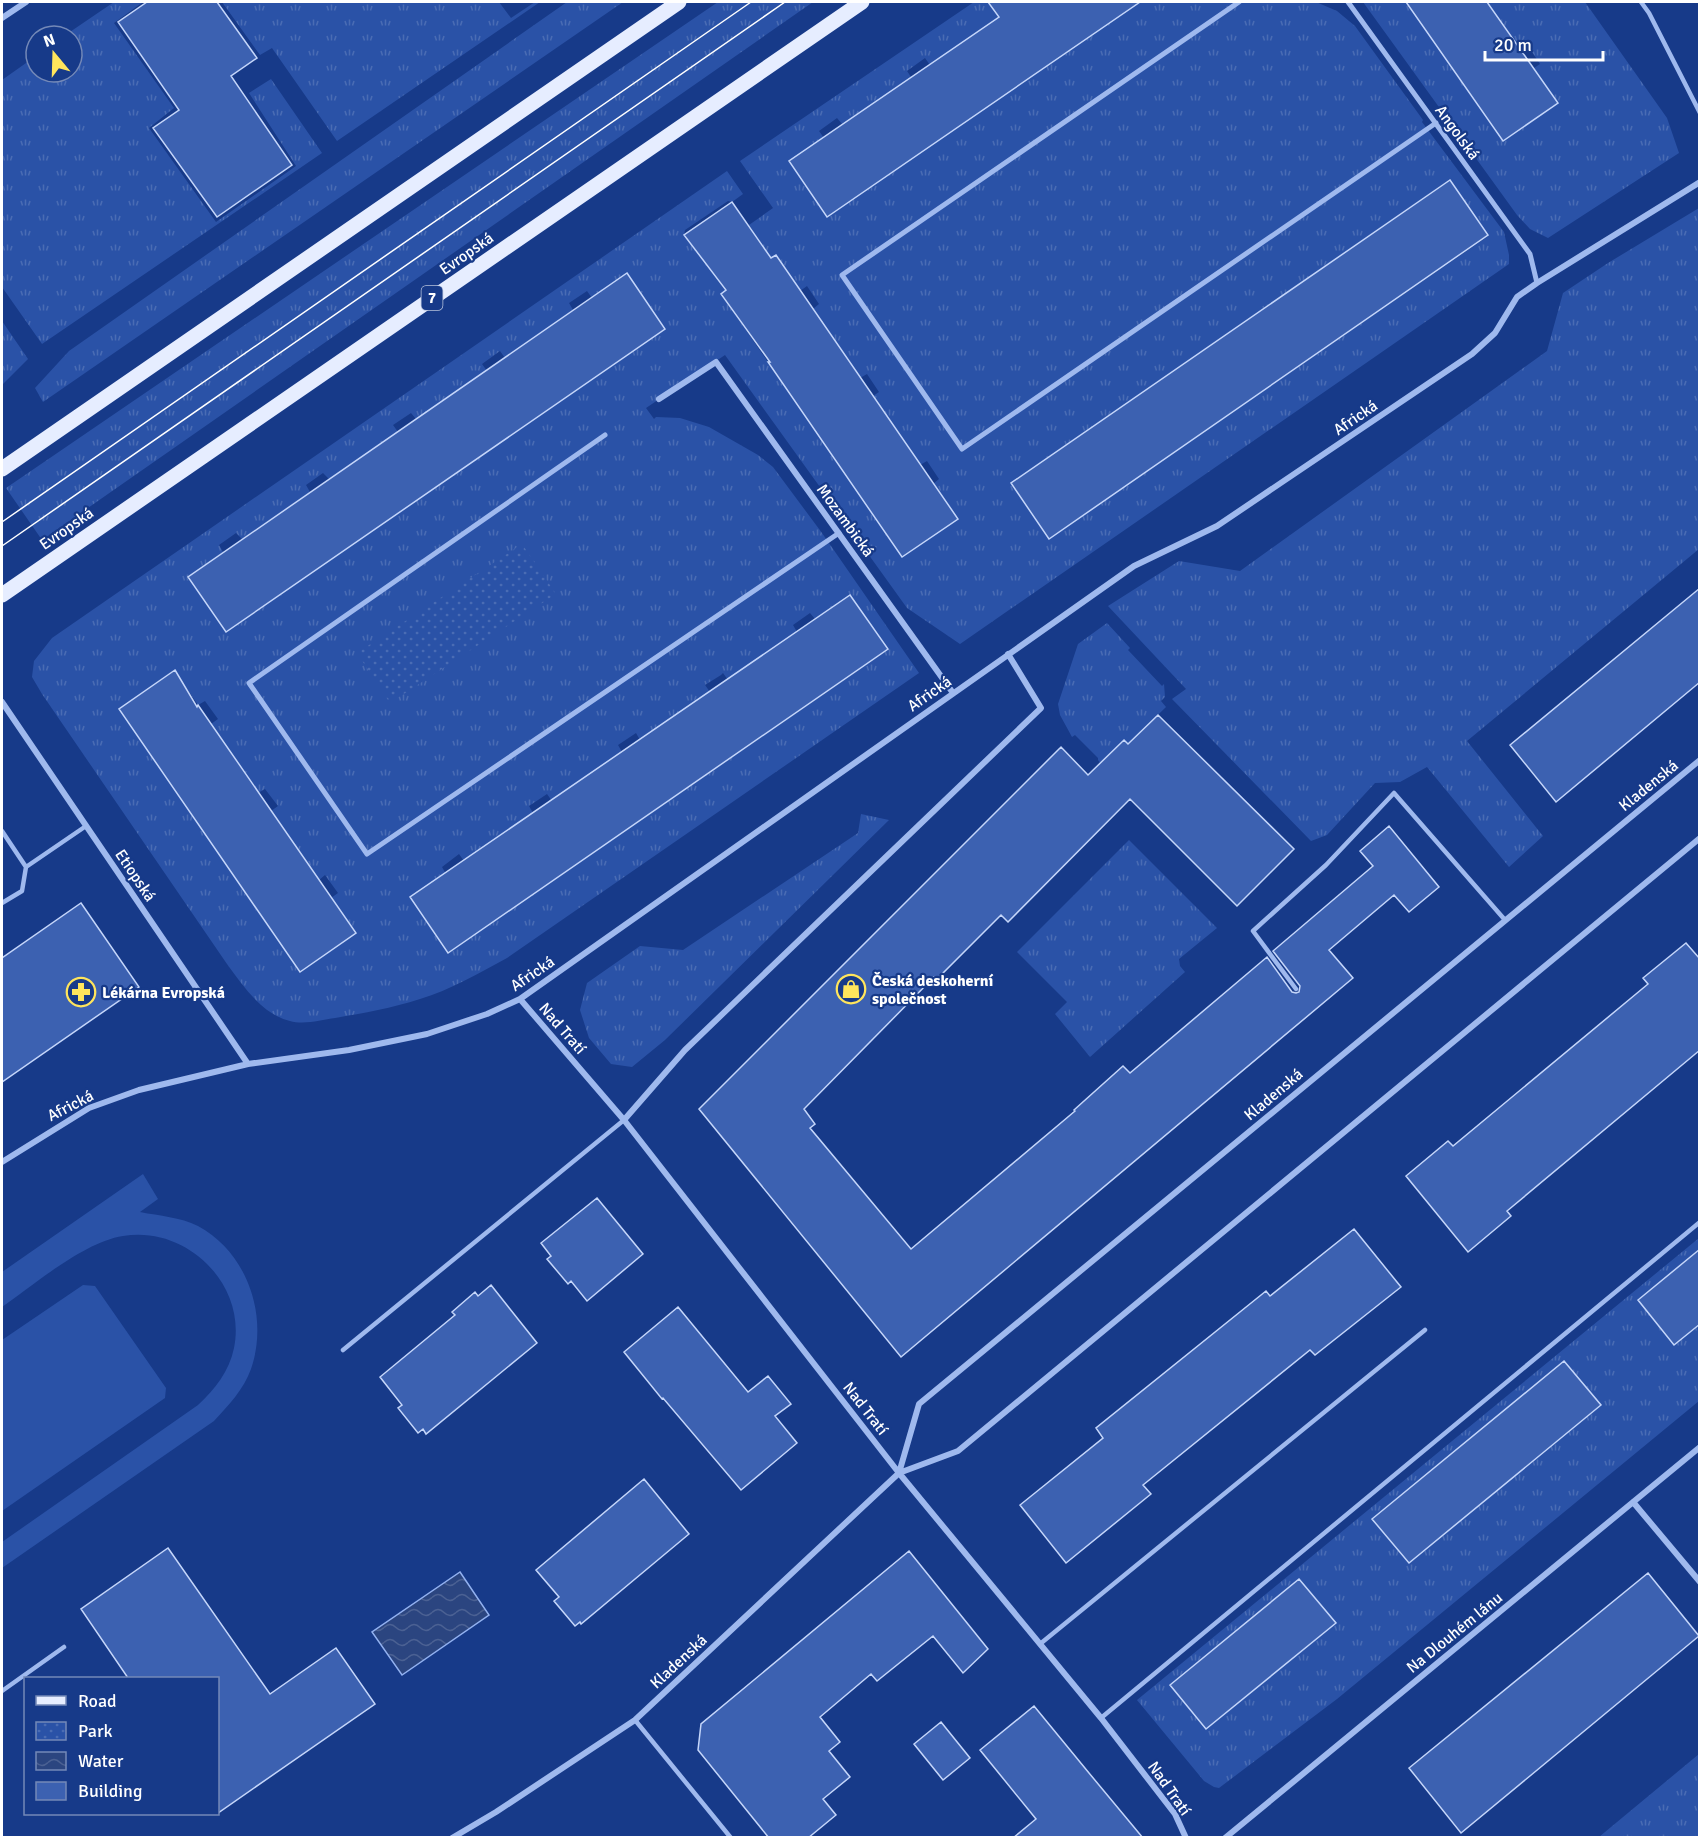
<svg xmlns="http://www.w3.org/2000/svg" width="1701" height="1839" font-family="Signika,sans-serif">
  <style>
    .grass { fill: url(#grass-tufts); fill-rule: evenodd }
    .park { fill: url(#park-dots) }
    .pitch { fill: #2a52a7 }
    .water { fill: url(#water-waves); stroke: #92b1f0; stroke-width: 1.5 }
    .building { fill: #3c61b1; stroke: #c5d6fa; stroke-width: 1.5 }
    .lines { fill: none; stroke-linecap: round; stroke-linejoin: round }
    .service { stroke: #9fb9ee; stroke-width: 4.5 }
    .pedestrian { stroke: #9fb9ee; stroke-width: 5 }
    .minor { stroke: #9fb9ee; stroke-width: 6 }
    .primary { stroke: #e6edff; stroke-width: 15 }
    .tram { stroke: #fff; stroke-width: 1.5 }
    .labels { text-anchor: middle; stroke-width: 4.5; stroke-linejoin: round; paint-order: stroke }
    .shield { fill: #173a89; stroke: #b9c4dc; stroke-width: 1.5 }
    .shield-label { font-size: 15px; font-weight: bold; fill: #fff }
    .street-label { font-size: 16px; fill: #fff; stroke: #173a89 }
    .poi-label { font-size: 16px; font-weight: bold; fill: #fff; stroke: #173a89; text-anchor: start }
  </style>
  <defs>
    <pattern id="grass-tufts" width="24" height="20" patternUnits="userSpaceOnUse" patternTransform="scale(1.5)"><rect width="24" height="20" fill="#2a52a7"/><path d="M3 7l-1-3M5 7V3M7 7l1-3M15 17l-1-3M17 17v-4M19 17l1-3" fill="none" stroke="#4a6cb4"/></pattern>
    <pattern id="park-dots" width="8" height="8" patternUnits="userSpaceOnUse" patternTransform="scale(1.5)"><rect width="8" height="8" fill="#2a52a7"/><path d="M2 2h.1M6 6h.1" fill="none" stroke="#4a6cb4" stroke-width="1.8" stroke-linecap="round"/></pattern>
    <pattern id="water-waves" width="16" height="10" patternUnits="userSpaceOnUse" patternTransform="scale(1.5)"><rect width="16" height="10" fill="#2b4580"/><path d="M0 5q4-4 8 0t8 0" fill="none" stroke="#4b6193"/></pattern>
  </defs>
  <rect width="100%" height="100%" fill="#173a89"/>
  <!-- grass -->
  <path class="grass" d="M 114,2 L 143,2 L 114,23 L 174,108 L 149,128 L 216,222 L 296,166 L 249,93 L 271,79 L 322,153 L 42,344 L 2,287 L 2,80 L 36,56 L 36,72 L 72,72 L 72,36 L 64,36 Z
    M 222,2 L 499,2 L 511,18 L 535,2 L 540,2 L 337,141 L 272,48 L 260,55 Z
    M 567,2 L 623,2 L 43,402 L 35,388 L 69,351 Z
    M 718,2 L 813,2 L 42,540 L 6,488 Z
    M 974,2 L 1007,2 L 994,10 L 999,17 L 930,65 L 925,58 L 907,71 L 911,77 L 843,125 L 837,118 L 819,131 L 824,138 L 789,161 L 827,217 L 1140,2 L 1316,2 L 1337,11 L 1355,26 L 1423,120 L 1422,122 L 1504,232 L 1509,255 L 1509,264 L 960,644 L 907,608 L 725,355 L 646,408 L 654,419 L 656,417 L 680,418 L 709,427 L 758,455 L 773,467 L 822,533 L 919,673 L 507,958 C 479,973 450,990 420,999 C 392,1008 364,1013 335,1018 C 321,1020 304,1025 290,1021 C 262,1014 243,986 227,964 L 42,694 L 32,677 L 34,661 L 52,638 L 727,171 L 743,194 L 732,202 L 728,201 L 685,230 L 684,235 L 696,251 L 758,239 L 749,225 L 773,208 L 740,161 ZM 1449,180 L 1488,235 L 1487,237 L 1049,538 L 1011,483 ZM 776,255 L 800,291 L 807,286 L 819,304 L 813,309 L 860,378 L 867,374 L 879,392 L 873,396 L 920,465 L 927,461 L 939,479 L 933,484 L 957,519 L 903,557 L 721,294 ZM 627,273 L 665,329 L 226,632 L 188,577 L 223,552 L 219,545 L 236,533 L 242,539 L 310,492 L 306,485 L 323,473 L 329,479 L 398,432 L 393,425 L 411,413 L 416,419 L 487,371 L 482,364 L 500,351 L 505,358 L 573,310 L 569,303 L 587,291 L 592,298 ZM 850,595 L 888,650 L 449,952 L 446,874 L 442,867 L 459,854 L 464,861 L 533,813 L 529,806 L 547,794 L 552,801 L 622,752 L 618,745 L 636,733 L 640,740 L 710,692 L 705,685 L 721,675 L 723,673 L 728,680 L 797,632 L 793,625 L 810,613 L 815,619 ZM 174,670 L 198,705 L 205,701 L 218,719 L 211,724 L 258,793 L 265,789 L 278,806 L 271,811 L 319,880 L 325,875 L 338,893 L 331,898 L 356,932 L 301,972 L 119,709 Z
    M 1363,2 L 1406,2 L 1503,141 L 1558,103 L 1534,68 L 1540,64 L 1528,46 L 1521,50 L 1487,2 L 1585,2 L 1667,118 L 1679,153 L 1548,238 L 1530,229 L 1517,215 Z
    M 1699,208 L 1699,549 L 1467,741 L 1543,836 L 1509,867 L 1427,767 L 1400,782 L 1375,783 L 1327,835 L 1311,841 L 1172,699 L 1186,689 L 1108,606 L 1179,561 L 1240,571 L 1547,351 L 1563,293 L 1608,263 Z
    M 2,321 L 28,359 L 2,385 Z
    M 1107,623 L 1130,648 L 1128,650 L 1162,686 L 1164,684 L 1165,697 L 1161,701 L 1166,707 L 1128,744 L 1101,764 L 1098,760 L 1098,758 L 1075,735 L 1072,737 L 1060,715 L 1058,704 L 1078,644 Z
    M 861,814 L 889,820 L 665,1040 L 632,1067 L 611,1064 L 589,1038 L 580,1010 L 587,983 L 640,946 L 683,950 L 858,833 Z
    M 1129,840 L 1217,928 L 1179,959 L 1180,966 L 1185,972 L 1090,1057 L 1055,1014 L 1067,1002 L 1017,952 Z
    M 1699,1238 L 1699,1249 L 1638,1300 L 1674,1345 L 1699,1324 L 1699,1401 L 1337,1699 L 1219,1788 L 1214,1787 L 1204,1781 L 1137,1700 ZM 1564,1361 L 1601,1405 L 1409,1563 L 1372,1519 ZM 1299,1579 L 1335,1623 L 1206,1729 L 1170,1685 Z
    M 1699,1754 L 1699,1837 L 1599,1837 Z"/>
  <!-- park -->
  <path class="park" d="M 522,544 L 556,594 L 390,703 L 357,653 Z"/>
  <!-- pitch -->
  <path class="pitch" d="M 143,1174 L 158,1199 L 140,1212 C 160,1216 180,1217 198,1226 C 248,1253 269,1317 251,1369 C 244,1389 228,1406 214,1421 L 2,1568 L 2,1542 L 198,1405 C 215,1389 229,1372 234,1348 C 247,1284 186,1225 123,1236 C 84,1242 35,1284 2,1307 L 2,1272 Z
    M 83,1285 L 95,1286 L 166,1388 L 165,1398 L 2,1511 L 2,1340 Z"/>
  <!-- water -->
  <path class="water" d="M 460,1572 L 489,1615 L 402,1675 L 372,1632 Z"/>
  <!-- building -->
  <path class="building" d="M 147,2 L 217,2 L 257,58 L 231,76 L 292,165 L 217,217 L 153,128 L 179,110 L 118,22 Z
    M 988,2 L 1140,2 L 827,217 L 789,161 L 999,17 Z
    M 1406,2 L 1487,2 L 1558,103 L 1503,141 Z
    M 1450,180 L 1488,235 L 1049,539 L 1011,483 Z
    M 732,202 L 771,258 L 776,255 L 958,519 L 902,557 L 768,362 L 770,362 L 721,294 L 726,290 L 684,235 Z
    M 627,273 L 665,329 L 226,632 L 188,577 Z
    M 1700,588 L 1700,682 L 1556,802 L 1510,745 Z
    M 850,595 L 888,649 L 448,953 L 410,897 Z
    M 175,670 L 197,707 L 198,705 L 356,933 L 300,972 L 119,709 Z
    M 1158,715 L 1294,849 L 1237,906 L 1130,799 L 1008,922 L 1001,915 L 936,980 L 934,977 L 804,1109 L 815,1124 L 810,1128 L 911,1249 L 1075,1111 L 1074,1110 L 1123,1066 L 1130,1073 L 1267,957 L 1292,992 L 1296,993 L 1299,992 L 1300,986 L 1273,951 L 1373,866 L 1360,851 L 1389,826 L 1439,887 L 1409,912 L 1394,895 L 1329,950 L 1353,978 L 901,1357 L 699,1109 L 1061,747 L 1088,775 L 1124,740 L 1128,744 Z
    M 81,903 L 139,987 L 2,1082 L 2,958 Z
    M 1686,943 L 1700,959 L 1700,1050 L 1507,1211 L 1511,1216 L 1468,1252 L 1406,1176 L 1448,1141 L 1453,1146 L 1648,984 L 1643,978 Z
    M 597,1198 L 643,1254 L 587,1301 L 571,1281 L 568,1284 L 547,1259 L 551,1256 L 541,1243 Z
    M 1354,1229 L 1401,1287 L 1315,1355 L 1310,1350 L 1143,1485 L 1151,1494 L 1066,1563 L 1020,1505 L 1103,1438 L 1096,1428 L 1266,1291 L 1270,1296 Z
    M 1700,1249 L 1700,1324 L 1674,1345 L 1638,1300 Z
    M 491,1285 L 537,1343 L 426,1434 L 423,1429 L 418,1433 L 398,1408 L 402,1405 L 380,1377 L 455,1315 L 452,1312 L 475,1292 L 478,1296 Z
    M 678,1307 L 748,1392 L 768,1376 L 791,1404 L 775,1416 L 797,1443 L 741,1490 L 663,1398 L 662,1399 L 624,1352 Z
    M 1564,1361 L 1601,1405 L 1409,1563 L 1372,1519 Z
    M 644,1479 L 689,1534 L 581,1624 L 580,1622 L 575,1626 L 554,1601 L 559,1597 L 536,1570 Z
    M 168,1548 L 270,1694 L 336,1648 L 375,1704 L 218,1813 L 218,1678 L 128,1678 L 81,1609 Z
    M 909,1551 L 988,1649 L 963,1673 L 933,1636 L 877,1681 L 871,1674 L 820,1717 L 840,1742 L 829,1751 L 850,1777 L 823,1799 L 836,1815 L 808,1838 L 769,1838 L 698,1750 L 701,1724 Z
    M 1648,1573 L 1699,1636 L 1461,1833 L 1409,1768 Z
    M 1299,1579 L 1336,1623 L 1206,1729 L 1170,1685 Z
    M 1034,1706 L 1089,1773 L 1143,1838 L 1013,1838 L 1036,1819 L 980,1750 Z
    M 941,1722 L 970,1758 L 943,1780 L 914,1744 Z"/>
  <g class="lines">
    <!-- service -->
    <path class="service" d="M 1641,2 L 1649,13 L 1700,113
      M 2,831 L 26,867 L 22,891 L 2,903
      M 26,867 L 86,826
      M 1296,989 L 1253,931 L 1326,865 L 1394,793 L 1505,920
      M 343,1350 L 624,1120
      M 1040,1644 L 1425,1330
      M 2,1691 L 64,1647
      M 1101,1718 L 1700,1222
      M 635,1720 L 731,1838"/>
    <!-- pedestrian -->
    <path class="pedestrian" d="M 1239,2 L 842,275 L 962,449 L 1436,123
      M 1348,2 L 1530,254 L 1537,283
      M 605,435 L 249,683 L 367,854 L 839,533"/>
    <!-- minor -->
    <path class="minor" d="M 2,18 L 26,2
      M 659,399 L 716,362 L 953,693
      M 2,702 L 248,1064
      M 520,999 L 624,1120 L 899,1473 L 1101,1718 L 1175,1814 L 1186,1838
      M 624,1120 L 685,1050 L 1041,708 L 1008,654
      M 2,1162 L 89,1108 L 139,1090 L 248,1064 L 349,1050 L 427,1034 L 487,1014 L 520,999 L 1134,566 L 1217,526 L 1472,354 L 1495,333 L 1517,297 L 1537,283 L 1700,182
      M 899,1473 L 919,1404 L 1700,760
      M 1633,1502 L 1700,1582
      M 452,1838 L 496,1812 L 635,1720 L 899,1473 L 958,1451 L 1700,838
      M 1225,1838 L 1700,1447"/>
    <!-- primary -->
    <path class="primary" d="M 2,469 L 679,2
      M 2,595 L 862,2"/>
    <!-- tram -->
    <path class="tram" d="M 2,522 L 751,2
      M 2,546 L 785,2"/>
  </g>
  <!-- icons -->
  <defs>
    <g id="shop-ring" transform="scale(1.5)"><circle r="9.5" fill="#173a89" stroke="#ffe55c" stroke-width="1.5"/><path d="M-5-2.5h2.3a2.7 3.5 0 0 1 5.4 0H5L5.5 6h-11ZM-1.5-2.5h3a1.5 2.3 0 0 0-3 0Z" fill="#ffe55c"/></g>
    <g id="pharmacy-ring" transform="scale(1.5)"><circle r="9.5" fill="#173a89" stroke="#ffe55c" stroke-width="1.5"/><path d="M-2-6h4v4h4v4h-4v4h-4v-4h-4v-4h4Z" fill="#ffe55c"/></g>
  </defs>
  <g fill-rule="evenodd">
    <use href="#shop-ring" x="851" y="989"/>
    <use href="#pharmacy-ring" x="81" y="992"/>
  </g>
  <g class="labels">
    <!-- shield labels -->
    <rect class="shield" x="421.5" y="286" width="21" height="24" rx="4.5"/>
    <g class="shield-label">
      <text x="432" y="303">7</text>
    </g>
    <!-- street labels -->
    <g class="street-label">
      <text transform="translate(1458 132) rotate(54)" y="6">Angolská</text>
      <text transform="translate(466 253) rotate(-35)" y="6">Evropská</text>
      <text transform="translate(1355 417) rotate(-34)" y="6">Africká</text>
      <text transform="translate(846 520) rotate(54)" y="6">Mozambická</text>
      <text transform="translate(66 528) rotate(-35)" y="6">Evropská</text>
      <text transform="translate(929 693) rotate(-35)" y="6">Africká</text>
      <text transform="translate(1648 785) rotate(-39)" y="6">Kladenská</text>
      <text transform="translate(136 875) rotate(56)" y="6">Etiopská</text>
      <text transform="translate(532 973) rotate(-34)" y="6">Africká</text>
      <text transform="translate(563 1028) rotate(49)" y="6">Nad Tratí</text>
      <text transform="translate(1273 1094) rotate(-40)" y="6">Kladenská</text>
      <text transform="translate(70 1105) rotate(-27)" y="6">Africká</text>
      <text transform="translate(866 1408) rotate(52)" y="6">Nad Tratí</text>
      <text transform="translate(1454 1632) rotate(-39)" y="6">Na Dlouhém lánu</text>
      <text transform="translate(678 1661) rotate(-43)" y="6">Kladenská</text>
      <text transform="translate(1170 1788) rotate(55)" y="6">Nad Tratí</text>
    </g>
    <!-- poi labels -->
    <g class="poi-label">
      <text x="872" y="986">Česká deskoherní<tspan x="872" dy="18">společnost</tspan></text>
      <text x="102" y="998">Lékárna Evropská</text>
    </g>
  </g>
  <!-- border -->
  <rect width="1701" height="1839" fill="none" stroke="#ffffff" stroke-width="6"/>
  <!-- legend -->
  <rect x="24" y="1677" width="195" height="138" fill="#173a89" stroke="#7489b8" stroke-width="1.5"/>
  <rect x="36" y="1696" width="30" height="9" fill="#e6edff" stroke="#7489b8" stroke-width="1.5"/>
  <text x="78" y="1707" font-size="18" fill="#ffffff">Road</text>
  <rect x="36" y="1722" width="30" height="18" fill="url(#park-dots)" stroke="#7489b8" stroke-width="1.5"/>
  <text x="78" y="1737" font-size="18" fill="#ffffff">Park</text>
  <rect x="36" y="1752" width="30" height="18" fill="url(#water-waves)" stroke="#7489b8" stroke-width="1.5"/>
  <text x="78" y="1767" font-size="18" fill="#ffffff">Water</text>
  <rect x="36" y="1782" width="30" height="18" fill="#3c61b1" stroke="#7489b8" stroke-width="1.5"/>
  <text x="78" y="1797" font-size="18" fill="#ffffff">Building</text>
  <!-- north arrow -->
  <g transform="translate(54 54) rotate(341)"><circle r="28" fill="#173a89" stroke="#7489b8" stroke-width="1.5"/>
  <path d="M0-4.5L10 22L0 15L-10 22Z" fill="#ffe55c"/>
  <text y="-9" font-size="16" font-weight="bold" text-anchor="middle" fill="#ffffff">N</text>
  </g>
  <!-- scale -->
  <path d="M1485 51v9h118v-9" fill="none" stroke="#ffffff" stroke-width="3"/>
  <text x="1494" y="51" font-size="18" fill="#ffffff" stroke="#173a89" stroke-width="4.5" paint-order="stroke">20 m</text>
</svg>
